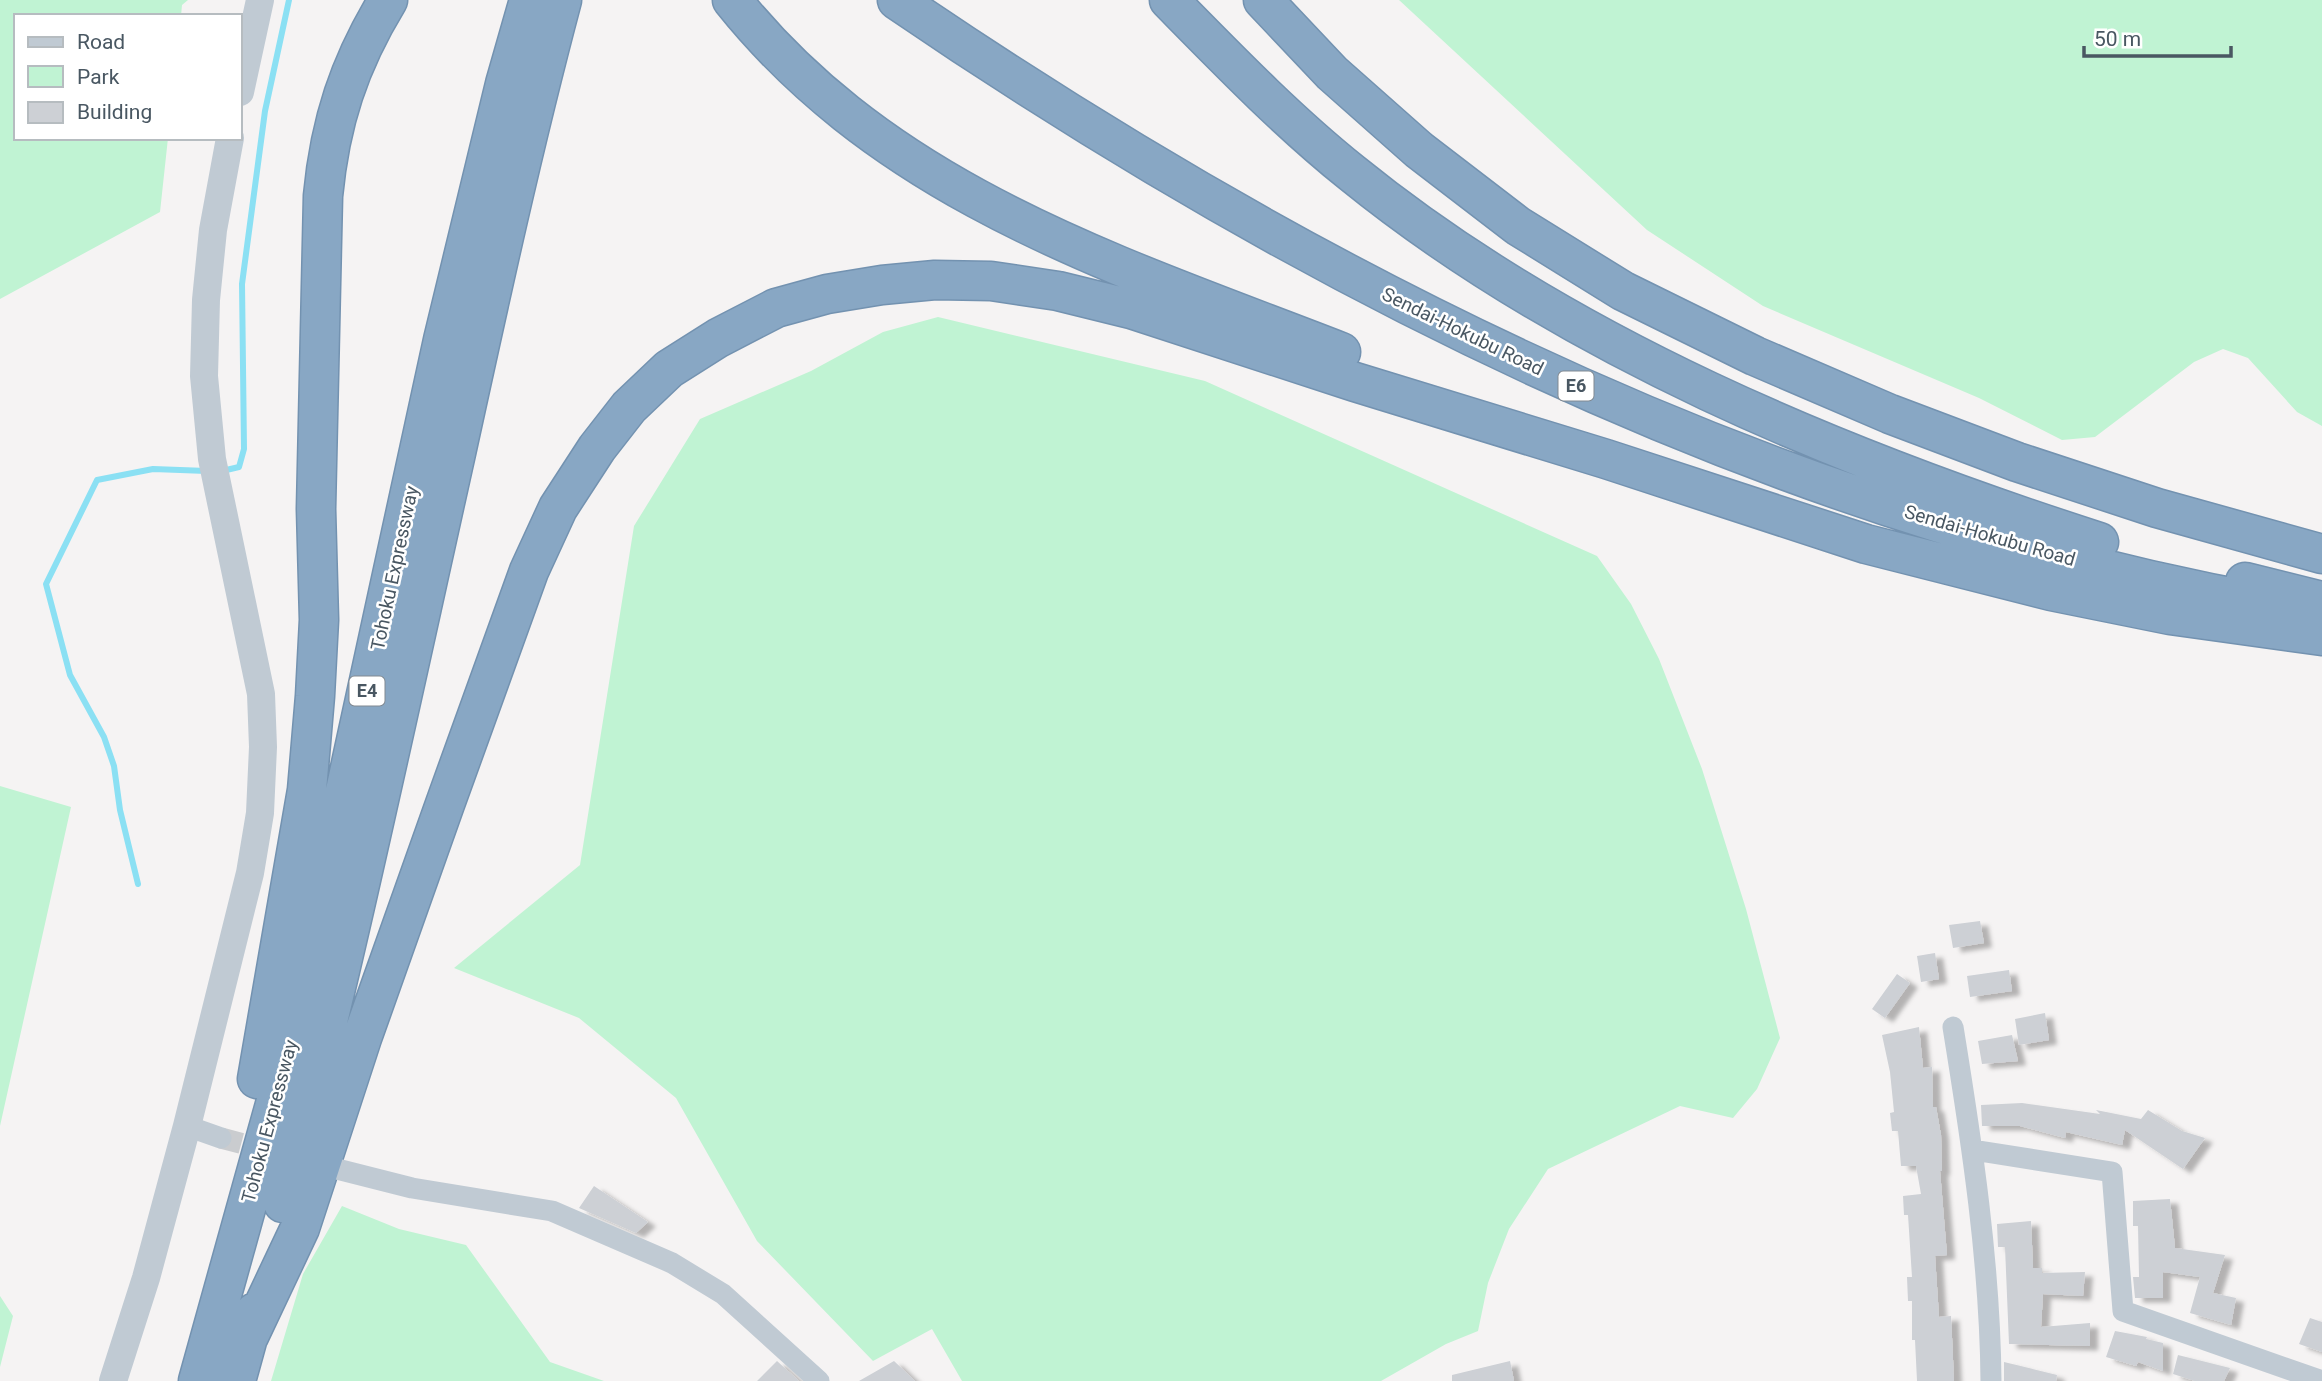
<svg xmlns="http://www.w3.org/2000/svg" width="2322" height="1381" font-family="Roboto,sans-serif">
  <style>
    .green { fill: #c0f3d3 }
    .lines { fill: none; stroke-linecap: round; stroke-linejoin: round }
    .stream { stroke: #8be0f3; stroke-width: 6 }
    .building { fill: #cdd0d5; filter: url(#shadow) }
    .minor-tunnel { stroke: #cacccf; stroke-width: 21; stroke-dasharray: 21 10; stroke-linecap: butt }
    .motorway-casing { stroke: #7392b0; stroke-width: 41 }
    .minor { stroke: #c0cad3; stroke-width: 21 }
    .tertiary { stroke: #c0cad3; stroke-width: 28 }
    .motorway { stroke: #88a7c4; stroke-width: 38 }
    .labels { text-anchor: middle; stroke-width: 5; stroke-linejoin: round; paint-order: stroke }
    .shield { fill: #fff; stroke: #808991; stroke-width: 2 }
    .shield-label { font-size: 18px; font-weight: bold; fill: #495762 }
    .street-label { font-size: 19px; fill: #495762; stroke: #fff }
  </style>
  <defs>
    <filter id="shadow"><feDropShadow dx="8" dy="4.5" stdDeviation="2" flood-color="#0004"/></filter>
  </defs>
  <rect width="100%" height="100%" fill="#f5f3f3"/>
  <!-- green -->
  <path class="green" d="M 0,0 L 188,0 L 182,5 L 181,16 L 16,16 L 16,138 L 168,138 L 160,212 L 0,299 Z
    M 1399,0 L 2322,0 L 2322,426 L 2297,412 L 2248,358 L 2223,349 L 2194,362 L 2095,437 L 2062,440 L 1979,398 L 1763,306 L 1647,230 Z
    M 938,317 L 1205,381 L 1597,556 L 1631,604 L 1659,659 L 1702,769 L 1746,909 L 1780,1038 L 1757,1089 L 1733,1118 L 1680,1106 L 1548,1169 L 1509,1229 L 1488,1283 L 1478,1331 L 1446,1344 L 1381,1381 L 962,1381 L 932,1329 L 873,1361 L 757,1241 L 676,1098 L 579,1018 L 454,968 L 580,865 L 634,526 L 700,419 L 811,371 L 883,332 Z
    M 0,786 L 71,807 L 0,1126 Z
    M 342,1206 L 399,1229 L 466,1245 L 550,1362 L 604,1381 L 271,1381 L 303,1274 Z
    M 0,1296 L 13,1316 L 0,1367 Z"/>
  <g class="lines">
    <!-- stream -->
    <path class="stream" d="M 222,471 L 239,467 L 244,449 L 242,284 L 265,111 L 289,0
      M 138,884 L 120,810 L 114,766 L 104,737 L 70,675 L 46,584 L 97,480 L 153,469 L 207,471"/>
  </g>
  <!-- building -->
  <path class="building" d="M 1980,921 L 1984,943 L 1953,948 L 1949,925 Z
    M 1935,953 L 1939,979 L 1921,982 L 1917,956 Z
    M 2009,970 L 2012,991 L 1970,997 L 1967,976 Z
    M 1897,974 L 1910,983 L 1885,1018 L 1872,1009 Z
    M 2045,1013 L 2049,1040 L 2019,1045 L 2015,1019 Z
    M 1919,1027 L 1923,1068 L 1932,1067 L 1933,1107 L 1936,1107 L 1941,1135 L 1942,1171 L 1940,1171 L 1947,1255 L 1935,1256 L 1939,1317 L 1951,1316 L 1954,1381 L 1917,1381 L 1915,1340 L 1912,1340 L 1912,1301 L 1908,1301 L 1907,1277 L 1912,1277 L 1908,1215 L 1904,1215 L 1903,1196 L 1921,1194 L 1916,1166 L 1901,1166 L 1898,1131 L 1892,1131 L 1890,1113 L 1894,1112 L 1890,1072 L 1882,1035 Z
    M 2012,1035 L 2018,1061 L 1982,1064 L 1978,1041 Z
    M 2022,1103 L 2100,1114 L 2096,1110 L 2141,1119 L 2148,1110 L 2182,1131 L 2205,1138 L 2183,1169 L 2125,1130 L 2122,1145 L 2066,1132 L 2065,1138 L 2020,1126 L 1982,1126 L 1981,1105 Z
    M 594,1186 L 648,1222 L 636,1233 L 579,1208 Z
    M 2170,1199 L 2175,1248 L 2225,1255 L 2213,1293 L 2236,1298 L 2231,1325 L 2190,1313 L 2200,1277 L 2163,1272 L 2163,1298 L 2135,1298 L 2133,1277 L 2139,1277 L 2138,1226 L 2133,1226 L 2133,1201 Z
    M 2031,1221 L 2033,1268 L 2042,1268 L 2042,1273 L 2085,1272 L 2083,1296 L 2043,1294 L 2041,1327 L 2090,1323 L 2090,1346 L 2009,1344 L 2005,1247 L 1998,1247 L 1997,1224 Z
    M 2310,1318 L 2322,1322 L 2322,1352 L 2299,1344 Z
    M 2115,1331 L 2147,1337 L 2146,1339 L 2163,1343 L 2163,1371 L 2138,1362 L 2136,1366 L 2106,1357 Z
    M 2178,1355 L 2230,1368 L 2224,1381 L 2195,1381 L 2173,1374 Z
    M 777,1361 L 799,1381 L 757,1381 Z
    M 894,1361 L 915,1381 L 859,1381 Z
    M 1510,1361 L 1514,1381 L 1452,1381 L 1452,1375 Z
    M 2004,1362 L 2057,1375 L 2056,1381 L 2004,1381 Z"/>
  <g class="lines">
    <!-- minor-tunnel -->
    <path class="minor-tunnel" d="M 221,1138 L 270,1151"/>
    <!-- motorway casing -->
    <g class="motorway-casing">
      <path id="motorway" d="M 732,0 C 888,195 1117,265 1341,352
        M 897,0 C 1311,283 1774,515 2272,605
        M 1169,0 C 1228,60 1287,121 1352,173 C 1565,346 1841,459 2099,542
        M 1263,0 L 1332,73 L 1419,150 L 1518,226 L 1623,291 L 1755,356 L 1890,414 L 2017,462 L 2157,508 L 2322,554
        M 2245,582 L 2322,601
        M 257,1079 L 307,790 L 315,696 L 319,620 L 316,509 L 323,196 C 330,122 349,64 388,0
        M 283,1203 C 347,955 400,704 456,453 C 489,302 522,150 562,0
        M 249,1336 L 300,1228 L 362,1038 L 445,804 L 529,571 L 558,508 L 597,448 L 629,407 L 669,369 L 718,338 L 776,308 L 827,294 L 882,285 L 935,280 L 991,281 L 1058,291 L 1131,309 L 1355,382 L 1606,459 L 1866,544 L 2051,591 L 2170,615 L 2322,636
        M 198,1381 L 284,1072 L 443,340 L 505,84 L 529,0
        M 236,1381 L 255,1312"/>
    </g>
    <!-- minor -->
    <path class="minor" d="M 1953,1027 C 1972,1144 1990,1263 1991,1381
      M 187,1126 L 221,1138
      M 1973,1150 L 2112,1172 L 2123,1311 L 2322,1381
      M 333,1168 L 412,1188 L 552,1211 L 672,1263 L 723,1294 L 819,1381"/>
    <!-- tertiary -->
    <path class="tertiary" d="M 240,92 L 260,0
      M 113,1381 L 146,1278 L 187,1126 L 250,873 L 260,813 L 263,747 L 261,694 L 212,459 L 204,376 L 206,300 L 213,230 L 230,138"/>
    <!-- motorway -->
    <use href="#motorway" class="motorway"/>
  </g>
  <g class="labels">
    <!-- shield labels -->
    <g class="shield">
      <rect x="1558.5" y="371.5" width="35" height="29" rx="5"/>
      <rect x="349.5" y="676.5" width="35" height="29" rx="5"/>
    </g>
    <g class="shield-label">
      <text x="1576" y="392">E6</text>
      <text x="367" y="697">E4</text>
    </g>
    <!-- street labels -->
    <g class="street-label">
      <text transform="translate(1463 331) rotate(26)" y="7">Sendai-Hokubu Road</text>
      <text transform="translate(1990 535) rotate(16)" y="7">Sendai-Hokubu Road</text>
      <text transform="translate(394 568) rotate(-78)" y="7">Tohoku Expressway</text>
      <text transform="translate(269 1121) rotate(-75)" y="7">Tohoku Expressway</text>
    </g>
  </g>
  <!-- legend -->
  <rect x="14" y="14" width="228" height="126" fill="#ffffff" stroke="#b6bcc0" stroke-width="2"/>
  <rect x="28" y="37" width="35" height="10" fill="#c0cad3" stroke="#b6bcc0" stroke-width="2"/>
  <text x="77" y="49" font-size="21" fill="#495762">Road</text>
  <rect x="28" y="66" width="35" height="21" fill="#c0f3d3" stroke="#b6bcc0" stroke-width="2"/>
  <text x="77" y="84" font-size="21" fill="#495762">Park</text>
  <rect x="28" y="102" width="35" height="21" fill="#cdd0d5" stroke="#b6bcc0" stroke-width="2"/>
  <text x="77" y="119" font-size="21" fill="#495762">Building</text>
  <!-- scale -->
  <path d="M2084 46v10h147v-10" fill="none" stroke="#495762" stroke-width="3.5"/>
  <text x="2094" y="46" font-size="21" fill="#495762" stroke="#ffffff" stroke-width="5" paint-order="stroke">50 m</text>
</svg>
